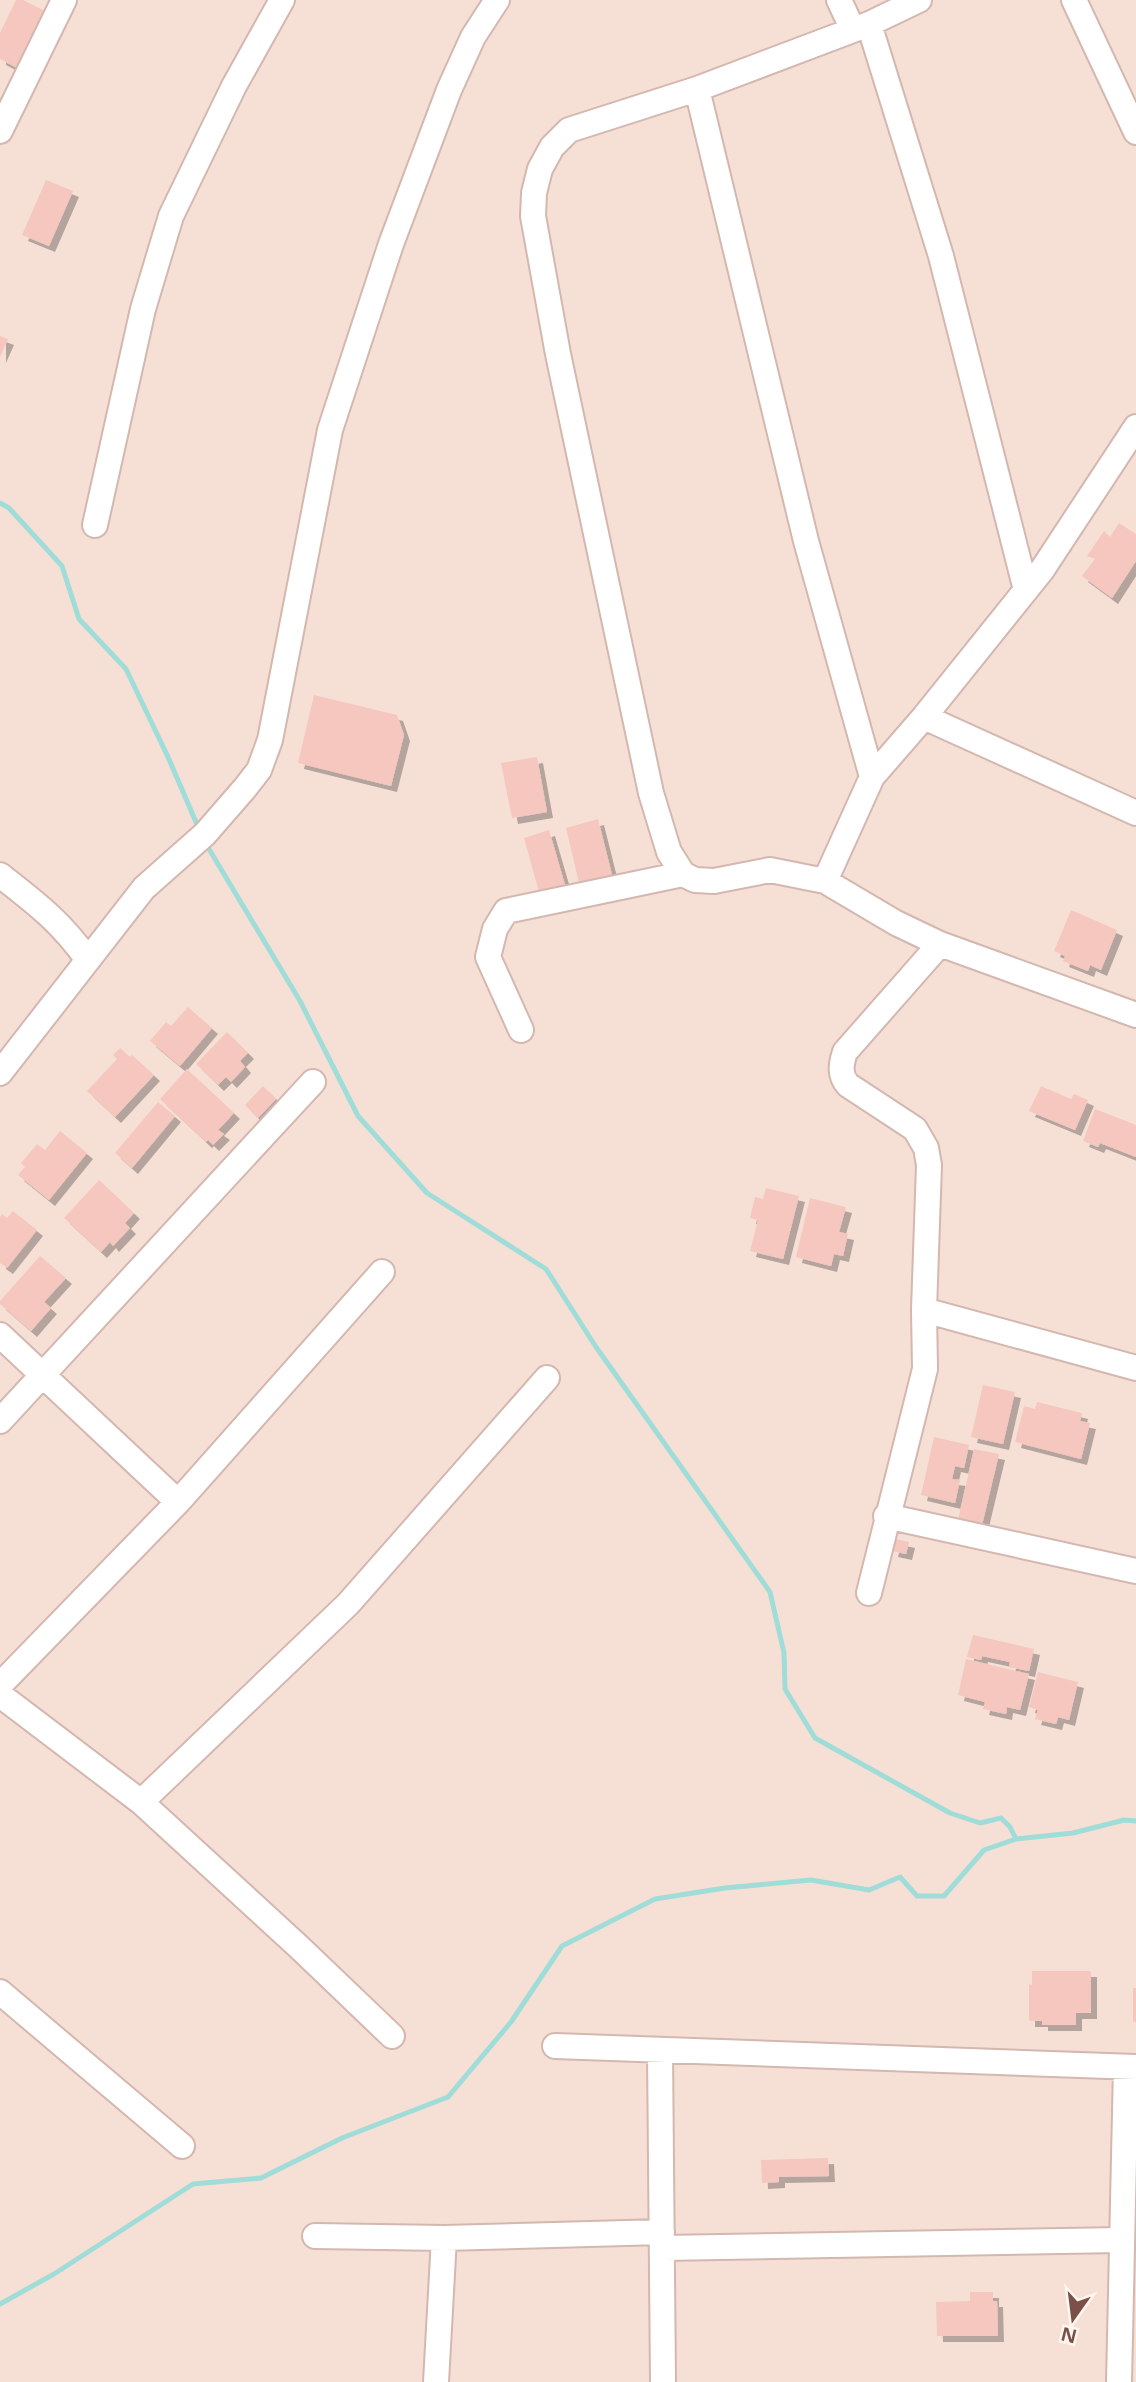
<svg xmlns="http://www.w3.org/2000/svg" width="1136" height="2382" font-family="'Open Sans',sans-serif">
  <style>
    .residential { fill: #f6e0d6 }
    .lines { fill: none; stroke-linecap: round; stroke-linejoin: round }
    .stream { stroke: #a0dcd8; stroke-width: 5 }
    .building { fill: #f5c7be; filter: url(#shadow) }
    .minor-casing { stroke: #d4b7af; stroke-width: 28 }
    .minor { stroke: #fff; stroke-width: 24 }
  </style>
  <defs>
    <filter id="shadow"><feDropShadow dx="6" dy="6" stdDeviation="0" flood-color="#0004"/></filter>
  </defs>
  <rect width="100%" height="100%" fill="#fef0e8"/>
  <!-- residential -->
  <path class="residential" d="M 0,0 L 1136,0 L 1136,2382 L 0,2382 Z"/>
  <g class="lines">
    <!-- stream -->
    <path class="stream" d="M 0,503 L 9,508 L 62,566 L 79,619 L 126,669 L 168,757 L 199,829
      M 206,844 L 300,1001 L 358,1116 L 427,1193 L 546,1269 L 596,1347 L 770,1592 L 784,1653 L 785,1689 L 815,1738 L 950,1813 L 980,1823 L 1001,1818 L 1010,1827 L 1016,1839
      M 0,2304 L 54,2274 L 193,2184 L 261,2178 L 342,2138 L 448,2097 L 511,2022 L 562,1946 L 655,1899 L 725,1888 L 811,1880 L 869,1890 L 900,1877 L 917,1896 L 944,1896 L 984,1850 L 1016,1839 L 1073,1833 L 1124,1820 L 1136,1821"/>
  </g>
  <!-- building -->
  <path class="building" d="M 16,0 L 23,0 L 45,11 L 17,68 L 0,59 L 0,33 Z
    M 46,180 L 73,191 L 49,246 L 22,235 Z
    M 0,336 L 8,339 L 0,357 Z
    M 1119,523 L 1136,534 L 1136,561 L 1112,598 L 1082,576 L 1095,559 L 1087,556 L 1104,531 L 1110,537 Z
    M 314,695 L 397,715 L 404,735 L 391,786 L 298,763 Z
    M 537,757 L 547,812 L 512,818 L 501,763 Z
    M 598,819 L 612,875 L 579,883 L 566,828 Z
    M 549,830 L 565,885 L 539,892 L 524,838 Z
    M 1071,910 L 1117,930 L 1101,970 L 1090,965 L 1088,971 L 1063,961 L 1065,956 L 1054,951 Z
    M 188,1007 L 212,1028 L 180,1066 L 150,1041 L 166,1022 L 171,1026 Z
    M 227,1032 L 248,1053 L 240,1061 L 245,1067 L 231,1082 L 226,1077 L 218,1085 L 196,1064 Z
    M 120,1048 L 130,1057 L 132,1055 L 154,1075 L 115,1117 L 87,1091 L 117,1059 L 113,1055 Z
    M 187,1069 L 234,1113 L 218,1130 L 224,1134 L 213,1145 L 208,1140 L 206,1142 L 160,1099 Z
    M 263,1086 L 276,1099 L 258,1118 L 245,1105 Z
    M 1041,1086 L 1071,1099 L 1074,1094 L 1088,1100 L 1075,1130 L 1029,1111 Z
    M 158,1102 L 175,1116 L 132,1168 L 115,1153 Z
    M 1095,1109 L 1136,1125 L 1136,1157 L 1100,1143 L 1098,1147 L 1083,1141 Z
    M 60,1131 L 87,1153 L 49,1200 L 18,1175 L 25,1167 L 21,1163 L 37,1144 L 45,1150 Z
    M 99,1180 L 134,1213 L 125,1223 L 130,1228 L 113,1246 L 110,1242 L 101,1252 L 64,1218 Z
    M 766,1188 L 799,1196 L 783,1259 L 750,1251 L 758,1220 L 750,1218 L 755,1197 L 763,1199 Z
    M 810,1198 L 846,1207 L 839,1232 L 848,1234 L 843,1256 L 834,1254 L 831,1266 L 796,1257 Z
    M 13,1211 L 37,1230 L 7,1268 L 0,1263 L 0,1217 L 2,1214 L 7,1218 Z
    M 40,1256 L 66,1278 L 44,1302 L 51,1308 L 31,1331 L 0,1304 L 0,1301 Z
    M 983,1385 L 1015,1392 L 1003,1444 L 971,1437 Z
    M 1037,1402 L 1082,1413 L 1080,1421 L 1090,1423 L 1081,1459 L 1015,1442 L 1024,1406 L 1035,1409 Z
    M 934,1437 L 969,1445 L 964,1468 L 955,1466 L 952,1479 L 960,1480 L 955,1503 L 921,1495 Z
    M 974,1449 L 999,1454 L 982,1525 L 958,1520 Z
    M 895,1539 L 909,1542 L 906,1554 L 892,1551 Z
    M 973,1635 L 1034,1649 L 1029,1671 L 1009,1667 L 1010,1662 L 982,1656 L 981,1660 L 967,1657 Z
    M 966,1659 L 1029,1674 L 1020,1710 L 1007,1707 L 1006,1714 L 983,1709 L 985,1702 L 958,1695 Z
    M 1038,1672 L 1078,1682 L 1069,1720 L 1058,1717 L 1056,1724 L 1035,1719 L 1038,1710 L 1029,1707 Z
    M 1032,1971 L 1091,1971 L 1091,2013 L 1076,2013 L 1076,2025 L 1042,2025 L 1042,2021 L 1029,2021 L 1029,1984 L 1032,1985 Z
    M 1133,1988 L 1136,1988 L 1136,2022 L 1133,2022 Z
    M 828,2158 L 829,2176 L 779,2177 L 779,2182 L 762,2183 L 761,2160 Z
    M 970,2292 L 993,2292 L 993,2301 L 997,2301 L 998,2336 L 937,2336 L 936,2302 L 970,2301 Z"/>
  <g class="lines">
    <!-- minor casing -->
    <g class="minor-casing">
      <path id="minor" d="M 839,0 L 853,30
        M 919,0 L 869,24 L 697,89 L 569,130 L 552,147 L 540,169 L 534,193 L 533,216 L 558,354 L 651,793 L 669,852 L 683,874 L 695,880 L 714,881 L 770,870 L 825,881 L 896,923 L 940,944 L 1136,1015
        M 1074,0 L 1136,132
        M 869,24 L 941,256 L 1026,590
        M 697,89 L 806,541 L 872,777
        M 0,131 L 64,0
        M 95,525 L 143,309 L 171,216 L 234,86 L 282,0
        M 924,717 L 1136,813
        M 0,875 C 37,904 60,921 88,960
        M 825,881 L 872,777 L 924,717 L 1042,570 L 1136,427
        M 521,1030 L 488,957 L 495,929 L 506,911 L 683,874
        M 0,1073 L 144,888 L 205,834 L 245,788 L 259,770 L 270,740 L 330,430 L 391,244 L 449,90 L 473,37 L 497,0
        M 924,1310 L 1136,1368
        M 0,1335 L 178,1502
        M 0,1421 L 313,1082
        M 886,1516 L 1136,1571
        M 869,1593 L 925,1369 L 924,1310 L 929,1165 L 926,1148 L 915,1129 L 848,1085 C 839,1075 841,1064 845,1052 L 940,944
        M 0,1685 L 178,1502 L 382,1272
        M 0,1695 L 141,1802 L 299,1947 L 392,2036
        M 141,1802 L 348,1604 L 547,1378
        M 0,1992 L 182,2146
        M 555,2046 L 1136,2067
        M 660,2050 L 663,2382
        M 315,2236 L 444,2238 L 662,2232
        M 662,2248 L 1122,2240
        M 436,2382 L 444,2238
        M 1119,2382 L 1126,2067"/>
    </g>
    <!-- minor -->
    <use href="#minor" class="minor"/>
  </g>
  <!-- north arrow -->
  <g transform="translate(1073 2319) rotate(194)" stroke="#fff6f0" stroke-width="5" paint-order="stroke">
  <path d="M0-5L12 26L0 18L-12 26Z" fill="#7a5049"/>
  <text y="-10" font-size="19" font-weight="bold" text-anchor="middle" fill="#7a5049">N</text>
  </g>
</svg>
